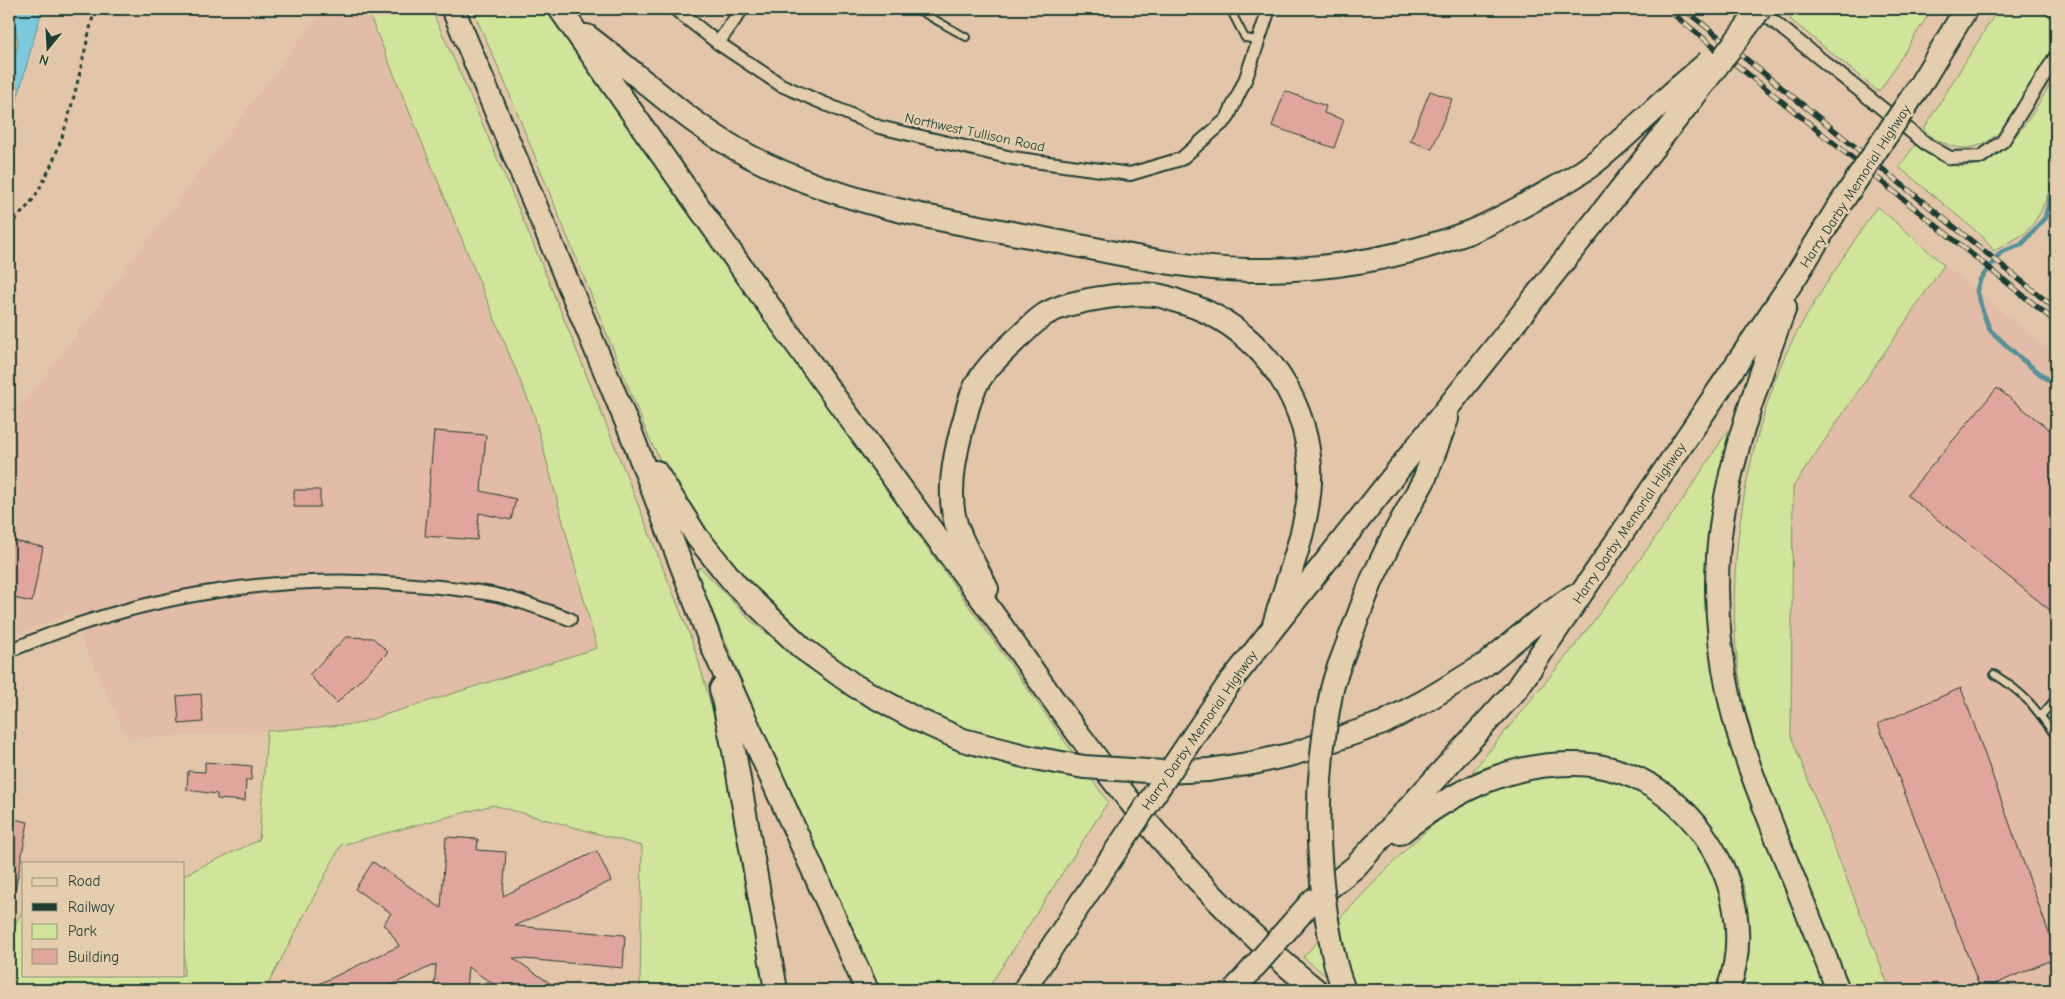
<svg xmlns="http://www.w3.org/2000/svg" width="2065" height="999" font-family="'Comic Neue',sans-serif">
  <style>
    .built { fill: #e2bca6 }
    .green { fill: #d0e59a; stroke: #789167 }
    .water { fill: #7dc9dd; stroke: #579199 }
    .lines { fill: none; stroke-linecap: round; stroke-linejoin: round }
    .stream { stroke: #579199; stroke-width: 5 }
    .building { fill: #e0a69e; stroke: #1f3d34 }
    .service-casing { stroke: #1f3d34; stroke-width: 10 }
    .minor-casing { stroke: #1f3d34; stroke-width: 16 }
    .motorway-casing { stroke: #1f3d34; stroke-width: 26 }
    .path { stroke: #1f3d34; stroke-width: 3; stroke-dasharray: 4 4; stroke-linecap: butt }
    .service { stroke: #e4cead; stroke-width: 6 }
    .minor { stroke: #e4cead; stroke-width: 12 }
    .motorway { stroke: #e4cead; stroke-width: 22 }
    .rail-casing { stroke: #1f3d34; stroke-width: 5.5 }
    .rail { stroke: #e4cead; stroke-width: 4; stroke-dasharray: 11; stroke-linecap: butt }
    .motorway-bridge-casing { stroke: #1f3d34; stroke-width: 26; stroke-linecap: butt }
    .motorway-bridge { stroke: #e4cead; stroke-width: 22 }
    .labels { text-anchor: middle; stroke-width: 5; stroke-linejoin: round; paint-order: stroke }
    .street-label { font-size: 14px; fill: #1f3d34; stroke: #e4cead }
  </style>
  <rect width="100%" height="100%" fill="#e3c6aa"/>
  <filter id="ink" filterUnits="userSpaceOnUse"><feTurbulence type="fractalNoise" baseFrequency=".02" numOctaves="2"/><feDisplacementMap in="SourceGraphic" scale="10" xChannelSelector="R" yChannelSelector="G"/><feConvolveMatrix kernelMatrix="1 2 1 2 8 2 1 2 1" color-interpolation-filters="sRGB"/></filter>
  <g filter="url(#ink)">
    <!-- built -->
    <path class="built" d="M 323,9 L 367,9 L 534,414 L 597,648 L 352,726 L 128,739 L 87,651 L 73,612 L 9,639 L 9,403 L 26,401 Z
      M 1944,265 L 2056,355 L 2056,990 L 1890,990 L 1791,736 L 1793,487 Z"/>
    <!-- green -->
    <path class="green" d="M 367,9 L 431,9 C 526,215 607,428 691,638 C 729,752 746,873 768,990 L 640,990 L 642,846 L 493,805 L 341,845 L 265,990 L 9,990 L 9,936 L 24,908 L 24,975 L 184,975 L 184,875 L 259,840 L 267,731 L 356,724 L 597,648 L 534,414 Z
      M 472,9 L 545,9 L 1108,802 L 987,990 L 874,990 L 696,573 L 700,567 L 749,619 L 821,677 L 862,703 L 908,727 L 1025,748 L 944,722 L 865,681 L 832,658 L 775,613 L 717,549 L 669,477 L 649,438 L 501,73 Z
      M 1797,9 L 1932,9 L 1879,92 L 1790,19 Z
      M 1998,9 L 2056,9 L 2056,43 L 2002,129 C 1979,156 1949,152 1923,130 Z
      M 2056,75 L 2056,175 L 2040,213 L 2033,224 L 2024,234 L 1994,251 L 1982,236 L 1899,167 L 1915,145 C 1924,151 1934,160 1945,163 C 1999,182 2033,112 2056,75 Z
      M 1877,206 L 1944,265 L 1793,487 L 1791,736 L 1890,990 L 1851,990 C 1814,899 1770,807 1746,711 C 1723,617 1736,499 1766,408 C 1772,390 1778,370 1786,353 C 1812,302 1846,254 1877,206 Z
      M 1736,421 L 1713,629 L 1829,990 L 1741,990 C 1748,973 1748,952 1748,934 C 1748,918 1748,900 1743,885 C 1721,819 1668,767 1598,754 C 1555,747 1513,758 1472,772 L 1574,647 L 1635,566 L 1682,501 L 1725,435 Z
      M 1568,773 L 1621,783 L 1650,795 L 1691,833 L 1717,879 L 1727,927 L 1727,955 L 1717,990 L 1344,990 L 1303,957 L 1407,848 L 1426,831 L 1458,805 L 1509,781 Z"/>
    <!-- water -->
    <path class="water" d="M 16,9 L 42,9 L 9,129 L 9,78 L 18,44 L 14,20 Z"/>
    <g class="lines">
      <!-- stream -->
      <path class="stream" d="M 2056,181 L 2053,185 L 2045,218 L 2021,245 L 2001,252 L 1980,280 L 1977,290 L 1982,310 L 1990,330 L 2019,357 L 2056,386"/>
    </g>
    <!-- building -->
    <path class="building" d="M 1285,91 L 1326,106 L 1324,113 L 1344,120 L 1334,148 L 1272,126 Z
      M 1430,91 L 1452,99 L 1432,149 L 1410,141 Z
      M 1997,388 L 2056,435 L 2056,615 L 1907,495 Z
      M 434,431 L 486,435 L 481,491 L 516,499 L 511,520 L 479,513 L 477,540 L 425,536 Z
      M 294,490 L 320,490 L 320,507 L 294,507 Z
      M 9,540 L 43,547 L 32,602 L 9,597 Z
      M 346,637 L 373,638 L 388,652 L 337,703 L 309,675 Z
      M 1961,688 L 2056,953 L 2056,958 L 1981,990 L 1878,724 Z
      M 201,694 L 203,722 L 179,724 L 177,696 Z
      M 205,762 L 252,766 L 251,780 L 246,780 L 245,801 L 217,799 L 217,794 L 187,790 L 188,771 L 205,772 Z
      M 9,818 L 28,822 L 15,891 L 9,890 Z
      M 446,837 L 478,839 L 477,850 L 506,852 L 503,896 L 597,851 L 611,881 L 515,926 L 625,935 L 623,968 L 513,958 L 560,990 L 502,990 L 468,967 L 466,990 L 434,990 L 436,964 L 381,990 L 306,990 L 399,946 L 388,928 L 383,925 L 391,913 L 355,889 L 373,862 L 441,908 Z"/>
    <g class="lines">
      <!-- service casing -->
      <g class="service-casing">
        <path id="service" d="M 916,9 L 966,37
          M 1230,9 L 1245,38 L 1258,40
          M 1994,674 C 2025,694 2035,707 2056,737
          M 2041,716 L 2056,698"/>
      </g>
      <!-- minor casing -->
      <g class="minor-casing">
        <path id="minor" d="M 675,9 L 718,43 L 781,85 L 879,127 L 1012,158 L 1130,174 L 1181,159 L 1227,119 L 1246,78 L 1269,9
          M 1758,9 L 1929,146 L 1950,158 L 1981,157 L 2003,141 L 2056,56
          M 718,43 L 742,9
          M 9,651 C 137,596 276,572 415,585 C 444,587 473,590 501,596 C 524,602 547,611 570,619"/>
      </g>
      <!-- motorway casing -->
      <g class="motorway-casing">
        <path id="motorway" d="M 453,9 L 631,433 L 713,648 L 867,990
          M 560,9 C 695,204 833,397 974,588 C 1011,638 1045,690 1083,740 C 1150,832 1227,919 1316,990
          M 587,36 C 642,77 690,126 751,157 C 843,204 934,219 1034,237 C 1105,250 1177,269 1248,270 C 1322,271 1398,259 1467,233 C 1491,224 1515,210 1537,198 C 1556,187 1577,177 1594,163 C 1623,140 1651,112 1679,87
          M 1920,85 L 1966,9
          M 1785,307 C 1760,376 1733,447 1722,520 C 1713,579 1717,642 1730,700 C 1740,747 1759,792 1776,836 C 1797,887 1818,939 1838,990
          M 656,472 L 697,537 L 736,585 L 802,648 L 855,686 L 914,718 L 963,740 L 1028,757
          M 987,589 C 978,570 962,544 956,524 C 947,494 954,458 962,428 C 966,416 968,403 973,392 C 981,371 1003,352 1019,337 C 1027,330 1035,321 1044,315 C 1058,306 1084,300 1101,298 C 1118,295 1138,293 1156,295 C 1164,296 1172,299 1180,302 C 1254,323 1305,391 1310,467 C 1313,516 1287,580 1273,628
          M 1349,640 L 1372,580 L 1393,536 L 1424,480 L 1447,419
          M 1228,685 L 1692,99
          M 721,689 L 734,751 L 776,990
          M 1164,772 L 1209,770 L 1253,763 L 1293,754 L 1383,723 L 1425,701 L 1486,664 L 1532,626 L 1573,596
          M 1400,833 C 1451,793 1509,762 1576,764 C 1686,766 1765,889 1728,990
          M 1312,901 L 1355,867 L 1516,690 L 1796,276 L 1837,209
          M 1024,990 L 1074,913"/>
      </g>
      <!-- path -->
      <path class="path" d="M 9,226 C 19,215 31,205 38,191 C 70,136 79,69 95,9"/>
      <!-- service -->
      <use href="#service" class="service"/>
      <!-- minor -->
      <use href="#minor" class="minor"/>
      <!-- motorway -->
      <use href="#motorway" class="motorway"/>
      <!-- rail casing -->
      <g class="rail-casing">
        <path id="rail" d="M 1667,9 L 2056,322
          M 1684,9 L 2056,309"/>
      </g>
      <!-- rail -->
      <use href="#rail" class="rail"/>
      <!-- motorway-bridge casing -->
      <g class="motorway-bridge-casing">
        <path id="motorway-bridge" d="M 1679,87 L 1708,62
          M 1692,99 L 1760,9
          M 1837,209 L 1920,85
          M 1028,757 L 1084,767 L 1164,772
          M 1074,913 L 1228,685
          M 1234,990 L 1312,901
          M 1344,990 C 1335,968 1331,944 1327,920 C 1314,843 1316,771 1331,694 C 1334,676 1343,657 1349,640"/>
      </g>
      <!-- motorway-bridge -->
      <use href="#motorway-bridge" class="motorway-bridge"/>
    </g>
  </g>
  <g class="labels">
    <!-- street labels -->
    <g class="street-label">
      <text transform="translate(975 132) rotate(12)" y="5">Northwest Tullison Road</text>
      <text transform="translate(1855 186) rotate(-57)" y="5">Harry Darby Memorial Highway</text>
      <text transform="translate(1629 523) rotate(-56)" y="5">Harry Darby Memorial Highway</text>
      <text transform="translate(1199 730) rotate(-55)" y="5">Harry Darby Memorial Highway</text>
    </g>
  </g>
  <!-- margin -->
  <rect width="2065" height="999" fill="none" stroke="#e4cead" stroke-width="30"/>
  <rect x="15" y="15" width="2035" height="969" fill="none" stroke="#1f3d34" stroke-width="2" filter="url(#ink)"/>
  <!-- legend -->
  <rect x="22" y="862" width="162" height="115" fill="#e4cead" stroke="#95947d"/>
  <rect x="32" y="878" width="25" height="8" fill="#e4cead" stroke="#95947d"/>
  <text x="68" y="886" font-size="15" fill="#1f3d34">Road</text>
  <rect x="32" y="903" width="25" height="8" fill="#1f3d34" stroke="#95947d"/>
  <text x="68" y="912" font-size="15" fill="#1f3d34">Railway</text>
  <rect x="32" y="924" width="25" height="15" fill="#d0e59a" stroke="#95947d"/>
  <text x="68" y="936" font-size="15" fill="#1f3d34">Park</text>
  <rect x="32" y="949" width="25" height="15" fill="#e0a69e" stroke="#95947d"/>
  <text x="68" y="962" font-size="15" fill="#1f3d34">Building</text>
  <!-- north arrow -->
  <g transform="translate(48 48) rotate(198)" stroke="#e4cead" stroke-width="4" paint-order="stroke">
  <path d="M0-4L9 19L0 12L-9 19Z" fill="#1f3d34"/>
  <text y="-8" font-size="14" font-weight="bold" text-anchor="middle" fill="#1f3d34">N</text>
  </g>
</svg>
